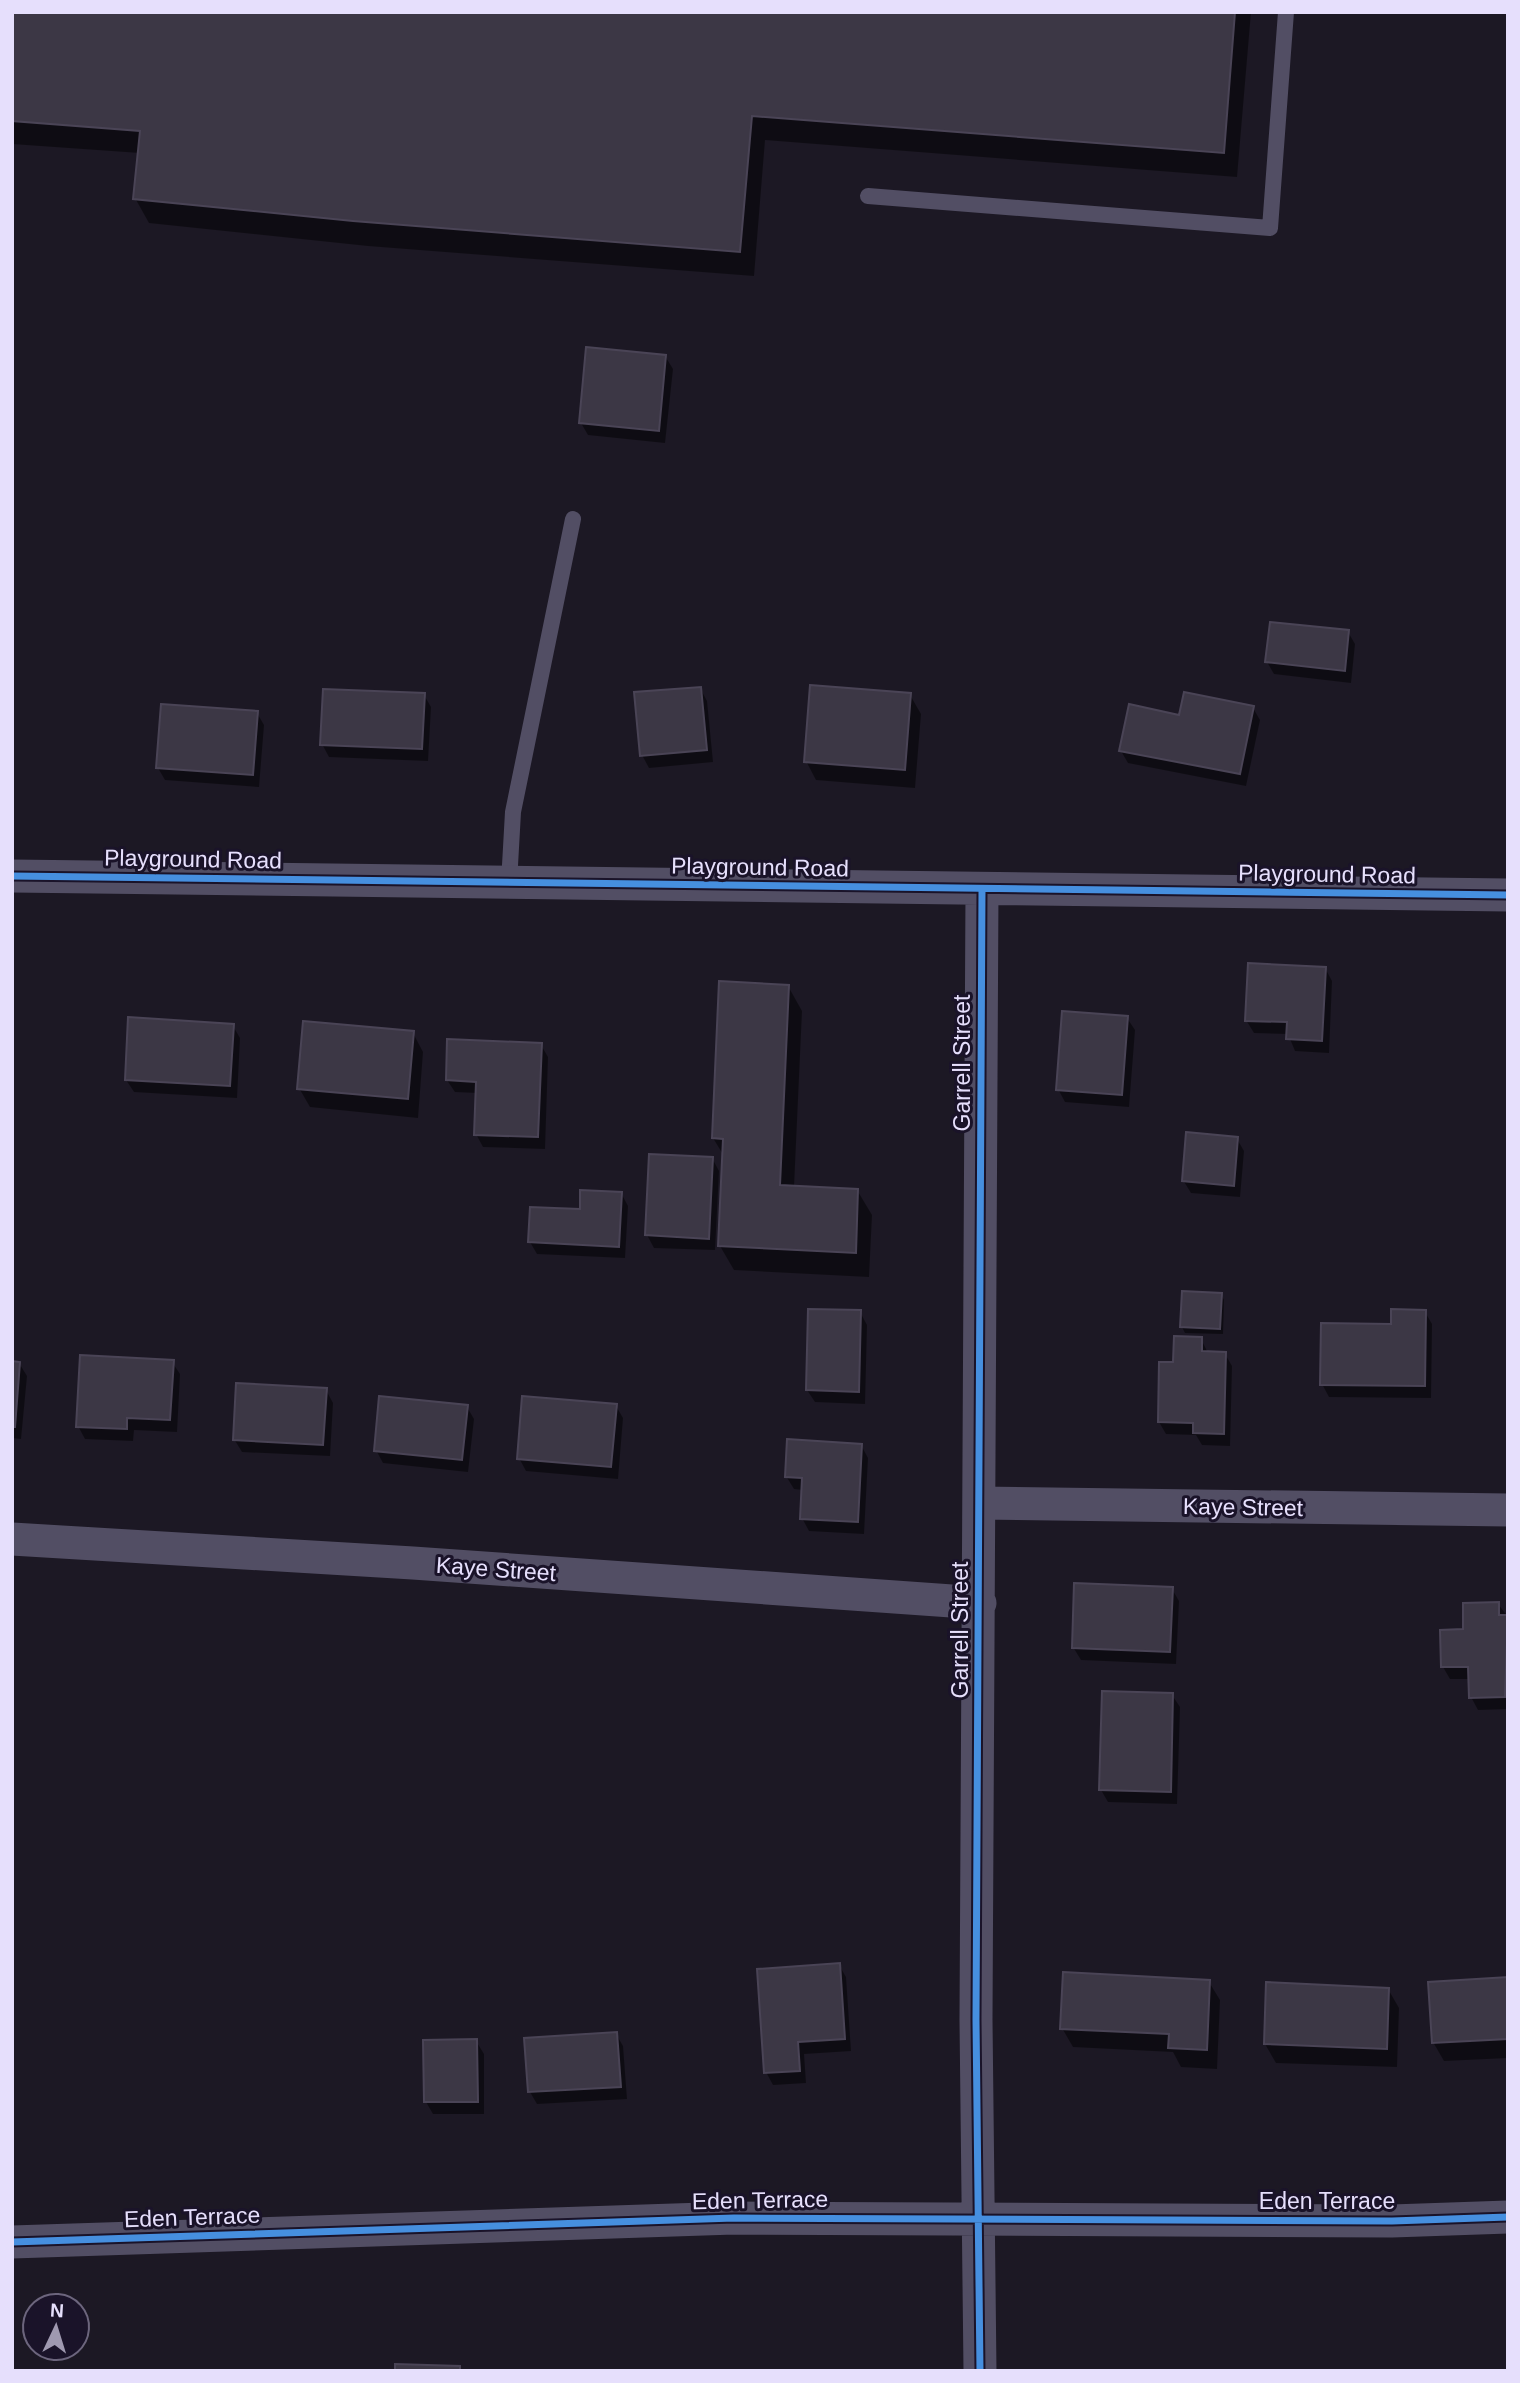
<svg xmlns="http://www.w3.org/2000/svg" width="1520" height="2383" font-family="Helvetica,sans-serif">
  <style>
    .shadow { fill: #0007 }
    .building { fill: #3c3745; stroke: #4a4456; stroke-width: 2 }
    .lines { fill: none; stroke-linecap: round; stroke-linejoin: round }
    .lane { stroke: #524e64; stroke-width: 16 }
    .street { stroke: #524e64; stroke-width: 33 }
    .cycleway-casing { stroke: #1a1329; stroke-width: 11 }
    .cycleway { stroke: #468fdf; stroke-width: 7 }
    .labels { text-anchor: middle; stroke-width: 6; stroke-linejoin: round; paint-order: stroke }
    .street-label { font-size: 23px; fill: #e6dffc; stroke: #1a1329 }
  </style>
  <rect width="100%" height="100%" fill="#1c1824"/>
  <!-- shadow -->
  <path class="shadow" d="M 12,12 L 1251,12 L 1237,177 L 765,140 L 754,276 L 368,246 L 149,223 L 135,198 L 140,153 L 12,144 Z
    M 665,356 L 673,369 L 665,443 L 588,435 L 581,423 Z
    M 1348,632 L 1355,644 L 1351,683 L 1274,674 L 1267,662 Z
    M 700,688 L 707,701 L 713,762 L 649,768 L 642,755 Z
    M 424,695 L 431,707 L 428,761 L 329,757 L 322,744 Z
    M 910,695 L 921,714 L 915,788 L 816,780 L 806,761 Z
    M 1253,708 L 1260,720 L 1246,786 L 1128,763 L 1121,751 L 1181,717 Z
    M 257,713 L 264,725 L 259,787 L 165,780 L 158,768 Z
    M 1325,968 L 1332,981 L 1329,1053 L 1295,1051 L 1288,1034 L 1254,1033 L 1246,1020 Z
    M 788,986 L 802,1011 L 794,1187 L 857,1190 L 872,1215 L 869,1277 L 734,1270 L 720,1246 L 724,1156 L 713,1138 Z
    M 1127,1018 L 1135,1030 L 1129,1107 L 1065,1102 L 1058,1089 Z
    M 233,1026 L 240,1038 L 237,1098 L 134,1092 L 126,1080 Z
    M 413,1033 L 423,1052 L 418,1118 L 310,1107 L 299,1088 Z
    M 541,1045 L 548,1057 L 545,1149 L 483,1147 L 476,1134 L 478,1093 L 455,1092 L 447,1080 Z
    M 1237,1139 L 1244,1151 L 1240,1197 L 1191,1193 L 1183,1180 Z
    M 712,1158 L 719,1171 L 715,1250 L 654,1248 L 647,1235 Z
    M 621,1193 L 628,1206 L 625,1258 L 537,1254 L 530,1242 Z
    M 1221,1294 L 1224,1300 L 1223,1334 L 1185,1333 L 1182,1327 Z
    M 860,1312 L 867,1325 L 865,1404 L 815,1402 L 807,1390 Z
    M 1425,1312 L 1432,1324 L 1431,1398 L 1329,1397 L 1322,1384 L 1393,1326 Z
    M 1201,1339 L 1208,1353 L 1225,1354 L 1232,1366 L 1230,1446 L 1202,1445 L 1196,1435 L 1166,1434 L 1159,1422 L 1174,1364 Z
    M 172,1362 L 180,1374 L 177,1432 L 134,1430 L 133,1441 L 85,1439 L 78,1426 Z
    M 12,1363 L 19,1363 L 27,1376 L 21,1439 L 12,1438 Z
    M 326,1390 L 333,1403 L 330,1456 L 242,1452 L 234,1439 Z
    M 616,1406 L 623,1418 L 618,1479 L 526,1471 L 519,1458 Z
    M 467,1407 L 474,1419 L 468,1472 L 383,1463 L 376,1450 Z
    M 861,1445 L 868,1458 L 864,1534 L 809,1531 L 802,1518 L 803,1490 L 794,1489 L 786,1476 Z
    M 1172,1589 L 1179,1601 L 1176,1664 L 1081,1660 L 1073,1647 Z
    M 1498,1604 L 1508,1617 L 1508,1709 L 1478,1710 L 1471,1697 L 1470,1679 L 1450,1679 L 1443,1667 L 1465,1630 Z
    M 1172,1695 L 1180,1707 L 1177,1804 L 1108,1802 L 1101,1790 Z
    M 839,1965 L 846,1977 L 851,2051 L 804,2054 L 806,2083 L 773,2085 L 766,2072 Z
    M 1508,1979 L 1508,2058 L 1444,2061 L 1433,2042 Z
    M 1209,1982 L 1220,2000 L 1217,2069 L 1181,2067 L 1173,2052 L 1073,2047 L 1062,2028 Z
    M 1388,1989 L 1399,2008 L 1397,2067 L 1276,2063 L 1265,2044 Z
    M 616,2034 L 623,2046 L 627,2099 L 537,2104 L 530,2092 L 526,2040 Z
    M 476,2041 L 484,2054 L 484,2114 L 433,2114 L 426,2102 Z"/>
  <!-- building -->
  <path class="building" d="M 12,12 L 1235,12 L 1224,153 L 752,116 L 740,252 L 353,221 L 133,199 L 140,131 L 12,121 Z
    M 586,347 L 666,355 L 659,431 L 579,423 Z
    M 1270,622 L 1349,630 L 1345,671 L 1265,662 Z
    M 810,685 L 911,693 L 905,770 L 804,762 Z
    M 701,687 L 707,750 L 640,756 L 634,692 Z
    M 323,689 L 425,693 L 422,749 L 320,745 Z
    M 1184,692 L 1254,706 L 1240,774 L 1119,751 L 1129,704 L 1179,715 Z
    M 161,704 L 258,711 L 253,775 L 156,768 Z
    M 1248,963 L 1326,967 L 1322,1041 L 1286,1039 L 1287,1022 L 1245,1021 Z
    M 719,981 L 789,985 L 780,1185 L 858,1189 L 856,1253 L 718,1246 L 723,1139 L 712,1138 Z
    M 1062,1011 L 1128,1016 L 1122,1095 L 1056,1090 Z
    M 128,1017 L 234,1024 L 230,1086 L 125,1080 Z
    M 303,1021 L 414,1031 L 408,1099 L 297,1089 Z
    M 447,1039 L 542,1043 L 538,1137 L 474,1135 L 476,1082 L 446,1080 Z
    M 1186,1132 L 1238,1137 L 1234,1186 L 1182,1181 Z
    M 649,1154 L 713,1157 L 709,1239 L 645,1235 Z
    M 580,1190 L 622,1192 L 619,1247 L 528,1242 L 530,1207 L 580,1209 Z
    M 1182,1291 L 1222,1293 L 1220,1329 L 1180,1327 Z
    M 808,1309 L 861,1310 L 859,1392 L 806,1390 Z
    M 1391,1309 L 1426,1310 L 1425,1386 L 1320,1385 L 1321,1323 L 1391,1324 Z
    M 1174,1336 L 1202,1337 L 1202,1351 L 1226,1352 L 1224,1434 L 1193,1433 L 1193,1423 L 1158,1422 L 1159,1362 L 1173,1362 Z
    M 80,1355 L 174,1360 L 170,1420 L 127,1418 L 127,1429 L 76,1427 Z
    M 12,1361 L 20,1362 L 15,1427 L 12,1427 Z
    M 236,1383 L 327,1388 L 323,1445 L 233,1440 Z
    M 379,1396 L 468,1405 L 462,1460 L 374,1451 Z
    M 522,1396 L 617,1404 L 611,1467 L 517,1459 Z
    M 787,1439 L 862,1444 L 858,1522 L 800,1519 L 802,1478 L 785,1477 Z
    M 1074,1583 L 1173,1587 L 1170,1652 L 1072,1648 Z
    M 1499,1602 L 1499,1615 L 1508,1615 L 1505,1697 L 1469,1698 L 1468,1667 L 1441,1667 L 1440,1630 L 1463,1629 L 1463,1603 Z
    M 1102,1691 L 1173,1693 L 1171,1792 L 1099,1790 Z
    M 840,1963 L 845,2039 L 798,2042 L 800,2071 L 764,2073 L 757,1969 Z
    M 1063,1972 L 1210,1980 L 1207,2050 L 1168,2048 L 1169,2034 L 1060,2029 Z
    M 1508,1977 L 1508,2039 L 1432,2043 L 1428,1982 Z
    M 1266,1982 L 1389,1988 L 1387,2049 L 1264,2044 Z
    M 617,2032 L 621,2087 L 528,2092 L 524,2038 Z
    M 477,2039 L 478,2102 L 424,2102 L 423,2040 Z
    M 395,2364 L 460,2366 L 460,2371 L 395,2371 Z"/>
  <g class="lines">
    <!-- lane -->
    <path class="lane" d="M 868,196 L 1270,228 L 1286,12
      M 509,883 L 513,812 L 573,519"/>
    <!-- street -->
    <path class="street" d="M 12,876 L 1508,895
      M 979,1503 L 1508,1510
      M 12,1539 L 413,1563 L 980,1603
      M 12,2242 L 734,2218 L 1392,2221 L 1508,2217
      M 980,2371 L 976,2020 L 982,890"/>
    <!-- cycleway casing -->
    <g class="cycleway-casing">
      <path id="cycleway" d="M 12,876 L 1508,895
        M 12,2242 L 734,2218 L 1392,2221 L 1508,2217
        M 980,2371 L 976,2020 L 982,890"/>
    </g>
    <!-- cycleway -->
    <use href="#cycleway" class="cycleway"/>
  </g>
  <g class="labels">
    <!-- street labels -->
    <g class="street-label">
      <text transform="translate(193 859) rotate(1)" y="8">Playground Road</text>
      <text transform="translate(760 867) rotate(1)" y="8">Playground Road</text>
      <text transform="translate(1327 874) rotate(1)" y="8">Playground Road</text>
      <text transform="translate(962 1063) rotate(-90)" y="8">Garrell Street</text>
      <text transform="translate(1243 1507) rotate(1)" y="8">Kaye Street</text>
      <text transform="translate(496 1569) rotate(4)" y="8">Kaye Street</text>
      <text transform="translate(960 1630) rotate(-90)" y="8">Garrell Street</text>
      <text transform="translate(760 2200) rotate(-1)" y="8">Eden Terrace</text>
      <text x="1327" y="2209">Eden Terrace</text>
      <text transform="translate(192 2217) rotate(-2)" y="8">Eden Terrace</text>
    </g>
  </g>
  <!-- border -->
  <rect width="1520" height="2383" fill="none" stroke="#e6dffc" stroke-width="28"/>
  <!-- north arrow -->
  <g transform="translate(56 2327) rotate(4)"><circle r="33" fill="#1a1329" stroke="#6c657d" stroke-width="2"/>
  <path d="M0-5L12 26L0 18L-12 26Z" fill="#9f99b0"/>
  <text y="-10" font-size="19" font-weight="bold" text-anchor="middle" fill="#e6dffc">N</text>
  </g>
</svg>
